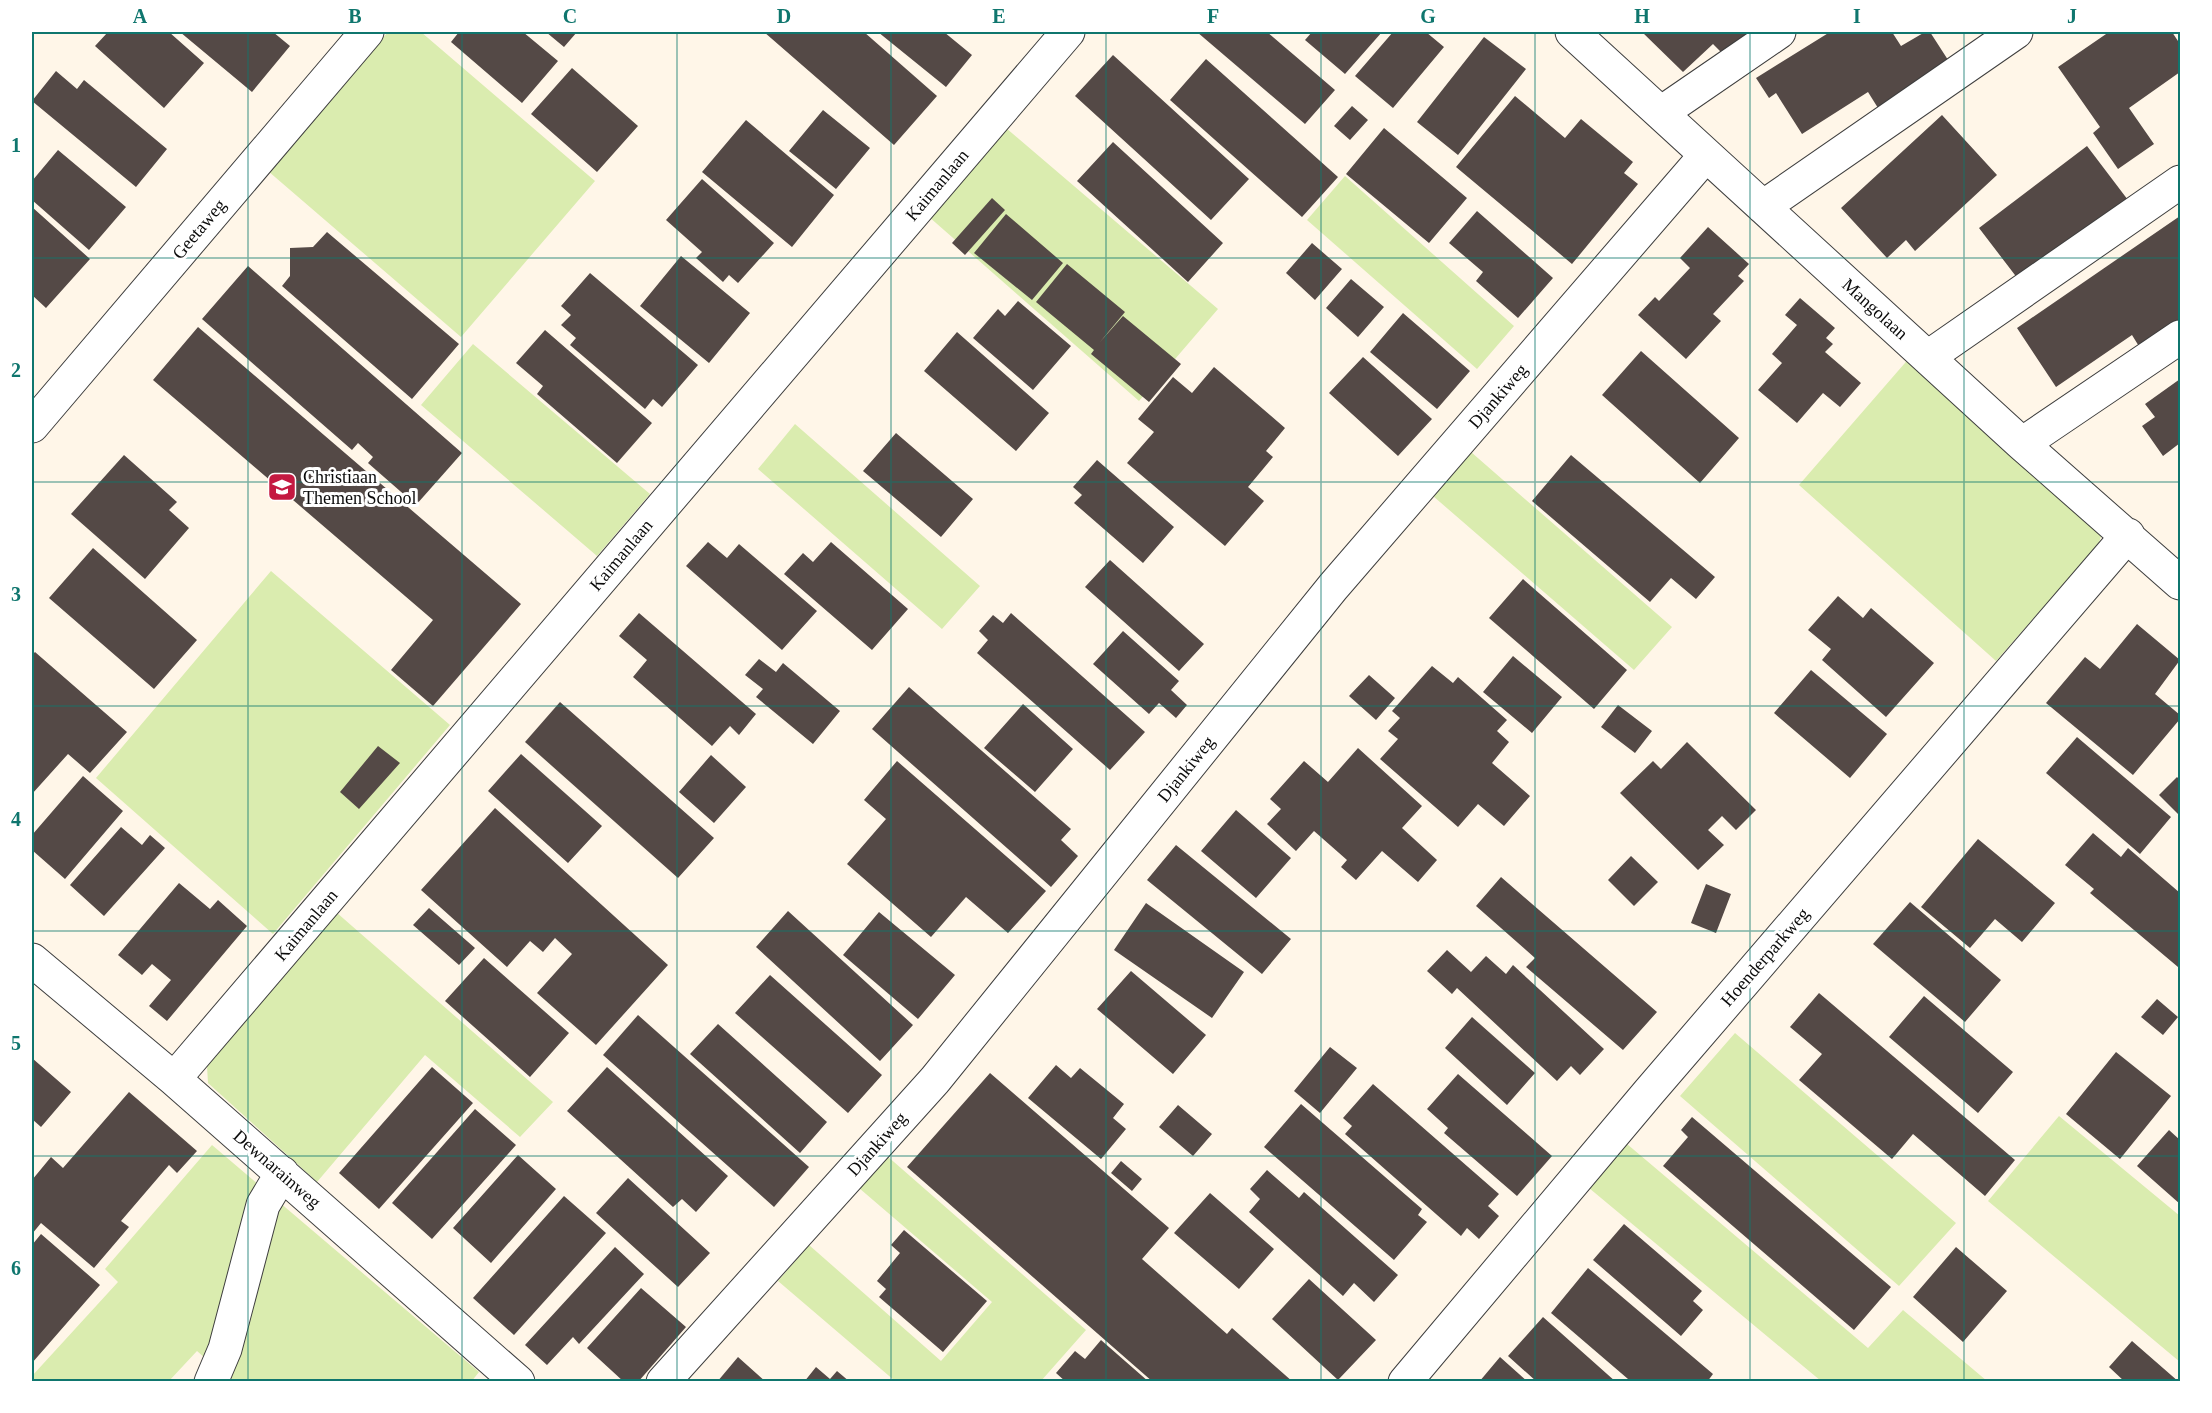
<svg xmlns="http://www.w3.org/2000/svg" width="2212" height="1413" font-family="'Times New Roman',serif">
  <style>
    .green { fill: #daecaf }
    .building { fill: #544946 }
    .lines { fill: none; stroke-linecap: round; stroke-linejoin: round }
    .minor-casing { stroke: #3e3e3e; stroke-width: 35 }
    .minor { stroke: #fff; stroke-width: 33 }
    .grid { fill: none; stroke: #0f766e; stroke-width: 1.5; stroke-opacity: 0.55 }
    .labels { text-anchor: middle; stroke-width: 6; stroke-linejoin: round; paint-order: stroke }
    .street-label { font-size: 18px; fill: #0b0b0b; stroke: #fff }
    .poi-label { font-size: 18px; fill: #0b0b0b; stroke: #fff; text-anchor: start }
    .neatline { fill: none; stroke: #0f766e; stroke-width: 2 }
    .grid-label { font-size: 20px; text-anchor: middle; font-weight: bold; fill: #0f766e }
  </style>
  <rect width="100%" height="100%" fill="#fff6e8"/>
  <!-- green -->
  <path class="green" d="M 388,32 L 421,32 L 595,181 L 461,337 L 268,171 Z
    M 1006,128 L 1218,309 L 1139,401 L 928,216 Z
    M 1345,176 L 1514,326 L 1477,369 L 1307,220 Z
    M 473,344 L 650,494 L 597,556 L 421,405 Z
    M 1911,356 L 2102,534 L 2098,545 L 1996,661 L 1799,485 Z
    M 795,424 L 980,586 L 942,629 L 758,469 Z
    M 1471,452 L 1672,627 L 1634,670 L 1433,496 Z
    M 271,571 L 450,725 L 273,934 L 96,778 Z
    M 336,912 L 553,1102 L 520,1137 L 425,1055 L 317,1182 L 208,1083 L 207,1066 L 220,1046 Z
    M 1735,1033 L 1956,1223 L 1899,1286 L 1680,1096 Z
    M 2059,1116 L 2180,1216 L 2180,1362 L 1988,1201 Z
    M 1627,1144 L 1868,1348 L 1903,1310 L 1987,1381 L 1821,1381 L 1589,1188 Z
    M 212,1145 L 479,1372 L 471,1382 L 231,1381 L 197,1351 L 169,1381 L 32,1382 L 32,1376 L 118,1282 L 105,1269 Z
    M 886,1155 L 1086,1330 L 1041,1381 L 895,1381 L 778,1281 L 809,1245 L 941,1361 L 992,1302 L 859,1188 Z"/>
  <!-- building -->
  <path class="building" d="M 108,32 L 169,32 L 204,63 L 164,108 L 95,46 Z
    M 180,32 L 273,32 L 290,46 L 252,92 Z
    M 459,32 L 523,32 L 558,61 L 522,103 L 451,42 Z
    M 546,32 L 577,32 L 564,47 Z
    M 764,32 L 864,32 L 937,96 L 894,145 Z
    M 878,32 L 944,32 L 972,55 L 946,87 Z
    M 1197,32 L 1267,32 L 1335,90 L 1305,124 Z
    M 1312,32 L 1382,32 L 1345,74 L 1305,40 Z
    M 1393,32 L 1426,32 L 1444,47 L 1393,108 L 1355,76 Z
    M 1642,32 L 1753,32 L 1726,57 L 1713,44 L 1683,72 Z
    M 1830,32 L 1892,32 L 1901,46 L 1925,32 L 1930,32 L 1950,63 L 1878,108 L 1868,92 L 1802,134 L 1776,93 L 1769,98 L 1756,78 Z
    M 2109,32 L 2172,32 L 2180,44 L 2180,72 L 2129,108 L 2154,144 L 2118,169 L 2093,133 L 2100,127 L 2058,67 Z
    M 1484,37 L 1526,69 L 1458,155 L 1417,122 Z
    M 1113,55 L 1249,179 L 1211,220 L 1075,96 Z
    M 1206,59 L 1338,177 L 1302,217 L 1170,100 Z
    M 572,68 L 638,126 L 597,172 L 531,114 Z
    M 56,71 L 77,89 L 84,80 L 167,149 L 136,187 L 32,101 Z
    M 1515,96 L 1565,138 L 1581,119 L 1633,162 L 1624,173 L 1638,184 L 1572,264 L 1456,167 Z
    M 1352,106 L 1368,120 L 1350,140 L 1334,126 Z
    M 823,110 L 870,148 L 836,189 L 789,151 Z
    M 1942,115 L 1997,175 L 1915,251 L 1906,240 L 1887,258 L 1841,208 Z
    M 746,120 L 834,195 L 792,247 L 702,172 Z
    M 1384,128 L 1467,198 L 1429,243 L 1346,174 Z
    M 1113,142 L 1223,243 L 1188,282 L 1077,181 Z
    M 2087,146 L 2131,204 L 2090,236 L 2085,228 L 2018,279 L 1979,228 Z
    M 58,150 L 126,207 L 89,250 L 32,200 L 32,181 Z
    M 702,179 L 774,243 L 738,283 L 729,275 L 723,282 L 696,258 L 702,252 L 666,220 Z
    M 992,198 L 1005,210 L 965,255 L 952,243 Z
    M 32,207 L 90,259 L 46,308 L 32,295 Z
    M 1477,211 L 1553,278 L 1518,318 L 1476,281 L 1483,272 L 1449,243 Z
    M 1006,214 L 1063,263 L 1032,300 L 974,253 Z
    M 2180,216 L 2180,319 L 2140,348 L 2132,335 L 2056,387 L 2017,328 Z
    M 1708,227 L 1749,264 L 1738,276 L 1744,281 L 1713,314 L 1721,321 L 1686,359 L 1638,315 L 1655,297 L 1659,301 L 1690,268 L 1680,258 Z
    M 327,232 L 459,344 L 412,399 L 282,286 L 290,276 L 290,248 L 313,247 Z
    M 1312,243 L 1342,269 L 1315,300 L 1286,273 Z
    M 681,256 L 750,313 L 709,363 L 640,306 Z
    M 1067,264 L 1125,312 L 1100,342 L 1123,316 L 1181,364 L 1149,402 L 1091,354 L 1094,350 L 1036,302 Z
    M 248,266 L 462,453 L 416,505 L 368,463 L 373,457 L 358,443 L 352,450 L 202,319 Z
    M 590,273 L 698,365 L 662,407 L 653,399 L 645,409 L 570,345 L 576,338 L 561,325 L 571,315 L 561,306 Z
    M 1351,279 L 1384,307 L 1358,337 L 1326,308 Z
    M 1800,298 L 1835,328 L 1826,338 L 1833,344 L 1825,352 L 1861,383 L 1840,407 L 1823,393 L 1797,423 L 1758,390 L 1782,363 L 1772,354 L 1797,325 L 1785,315 Z
    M 1018,301 L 1071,346 L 1033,390 L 973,338 L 998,309 L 1005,316 Z
    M 1403,313 L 1470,371 L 1437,409 L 1370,352 Z
    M 198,327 L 521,604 L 433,706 L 391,670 L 433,620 L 153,380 Z
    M 545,330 L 652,423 L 617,463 L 537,394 L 543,386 L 516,363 Z
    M 957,332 L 1049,413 L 1016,451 L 924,371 Z
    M 1641,351 L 1739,438 L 1700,483 L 1602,395 Z
    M 1363,357 L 1432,419 L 1398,456 L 1329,393 Z
    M 1214,367 L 1285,428 L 1266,451 L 1273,457 L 1248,487 L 1264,501 L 1225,546 L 1127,463 L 1154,432 L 1138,419 L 1173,377 L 1192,393 Z
    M 2180,379 L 2180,443 L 2163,456 L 2142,426 L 2155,417 L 2145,404 Z
    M 896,433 L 973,499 L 941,537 L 863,471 Z
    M 124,455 L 177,502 L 169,510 L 189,528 L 145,579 L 71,514 Z
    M 1571,455 L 1715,577 L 1696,599 L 1671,578 L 1650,602 L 1532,501 Z
    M 1097,460 L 1174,527 L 1143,563 L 1074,503 L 1082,495 L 1073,487 Z
    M 708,542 L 727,558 L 739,544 L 817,611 L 782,650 L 686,566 Z
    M 831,542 L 908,609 L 872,650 L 784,574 L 803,553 L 813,562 Z
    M 93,548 L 197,640 L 154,689 L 49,598 Z
    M 1110,560 L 1204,644 L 1179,671 L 1085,587 Z
    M 1523,579 L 1627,670 L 1594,709 L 1489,618 Z
    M 1838,596 L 1863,618 L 1871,608 L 1934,663 L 1886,717 L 1822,660 L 1831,649 L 1808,630 Z
    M 639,613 L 756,714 L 739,735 L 730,726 L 712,746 L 633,677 L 647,660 L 619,636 Z
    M 1011,613 L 1145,732 L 1110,770 L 977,653 L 988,640 L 979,631 L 993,615 L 1003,623 Z
    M 2137,624 L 2180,660 L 2155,694 L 2180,715 L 2180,719 L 2133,775 L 2046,703 L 2085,657 L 2100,669 Z
    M 1123,631 L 1179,681 L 1171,690 L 1187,705 L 1176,718 L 1159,703 L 1149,714 L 1093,664 Z
    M 35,652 L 127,732 L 90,773 L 68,754 L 32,794 L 32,655 Z
    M 1513,656 L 1562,697 L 1532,733 L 1483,692 Z
    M 759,659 L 776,672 L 783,663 L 840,711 L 813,744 L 756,697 L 763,689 L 745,675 Z
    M 1432,666 L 1453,683 L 1458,677 L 1507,720 L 1497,731 L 1509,742 L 1492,763 L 1530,796 L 1504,826 L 1478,804 L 1458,827 L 1380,759 L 1398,739 L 1388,731 L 1400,718 L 1392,711 Z
    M 1811,670 L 1887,734 L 1850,778 L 1774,713 Z
    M 1369,675 L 1395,698 L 1376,720 L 1349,696 Z
    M 909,687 L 1071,829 L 1061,840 L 1078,856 L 1051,887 L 872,729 Z
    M 560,702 L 714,838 L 678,878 L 525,742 Z
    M 1023,704 L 1073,749 L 1035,792 L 984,748 Z
    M 1618,705 L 1652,731 L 1635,753 L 1601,727 Z
    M 2077,737 L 2171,817 L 2140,854 L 2046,773 Z
    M 1687,742 L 1756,810 L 1736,830 L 1722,816 L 1708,830 L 1724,845 L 1698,870 L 1620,793 L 1653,761 L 1661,769 Z
    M 378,746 L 400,763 L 359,809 L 340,792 Z
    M 1358,748 L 1422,806 L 1402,828 L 1437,860 L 1418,882 L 1382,851 L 1356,880 L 1341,867 L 1347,860 L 1314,831 L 1296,851 L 1267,824 L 1281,809 L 1270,799 L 1304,761 L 1328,782 Z
    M 521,754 L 602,826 L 568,863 L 488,791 Z
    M 711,755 L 746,787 L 714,823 L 679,792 Z
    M 897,761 L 1046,891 L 1008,933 L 966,897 L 931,937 L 847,864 L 886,819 L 864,800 Z
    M 83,776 L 123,811 L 65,879 L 32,850 L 32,835 Z
    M 2177,777 L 2180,780 L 2180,816 L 2159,795 Z
    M 495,808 L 668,965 L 596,1045 L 537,993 L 572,954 L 555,938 L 543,952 L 530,941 L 507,967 L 421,890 Z
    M 1236,810 L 1291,858 L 1256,898 L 1201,851 Z
    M 121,827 L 142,845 L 150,835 L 165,848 L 104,916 L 70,885 Z
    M 2093,833 L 2121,857 L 2128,848 L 2180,893 L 2180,964 L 2178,967 L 2090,893 L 2094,889 L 2065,865 Z
    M 1978,839 L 2055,903 L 2022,942 L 1995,919 L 1970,948 L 1921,907 Z
    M 1176,845 L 1291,939 L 1262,974 L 1147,880 Z
    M 1631,856 L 1658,882 L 1634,906 L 1608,880 Z
    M 1501,877 L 1657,1012 L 1623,1050 L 1526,967 L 1535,958 L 1476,906 Z
    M 179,883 L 210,909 L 218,900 L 247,926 L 167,1021 L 149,1006 L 171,980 L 152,964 L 142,975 L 118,955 Z
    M 1706,884 L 1731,894 L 1716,933 L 1691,923 Z
    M 1910,902 L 2001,980 L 1965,1022 L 1873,944 Z
    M 1146,903 L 1244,972 L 1212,1018 L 1114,950 Z
    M 429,908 L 475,948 L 459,965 L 413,925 Z
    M 788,911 L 913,1025 L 880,1061 L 756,947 Z
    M 879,912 L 955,975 L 918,1019 L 843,955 Z
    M 1447,950 L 1471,972 L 1486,956 L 1506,974 L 1513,965 L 1604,1049 L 1580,1075 L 1571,1066 L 1557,1081 L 1457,988 L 1452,994 L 1427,971 Z
    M 484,958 L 569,1033 L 530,1077 L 445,1001 Z
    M 1131,971 L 1206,1035 L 1173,1074 L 1097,1009 Z
    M 770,975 L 882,1075 L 848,1113 L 735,1013 Z
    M 1819,993 L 2015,1160 L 1985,1196 L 1913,1134 L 1892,1159 L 1799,1080 L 1822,1054 L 1790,1027 Z
    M 1924,996 L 2013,1072 L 1978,1113 L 1889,1037 Z
    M 2157,999 L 2178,1017 L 2163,1035 L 2141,1017 Z
    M 638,1015 L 809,1167 L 774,1207 L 603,1055 Z
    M 1472,1017 L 1535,1073 L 1507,1105 L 1445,1048 Z
    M 718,1024 L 827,1122 L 800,1153 L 690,1054 Z
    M 1330,1047 L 1357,1068 L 1320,1113 L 1294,1091 Z
    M 2116,1052 L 2171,1096 L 2120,1159 L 2066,1114 Z
    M 32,1058 L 71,1092 L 41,1127 L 32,1119 Z
    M 1056,1065 L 1071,1078 L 1080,1068 L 1124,1104 L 1113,1118 L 1126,1129 L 1101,1159 L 1028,1098 Z
    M 432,1067 L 473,1103 L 379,1209 L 339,1173 Z
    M 607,1067 L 728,1176 L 696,1212 L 682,1199 L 673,1207 L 567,1111 Z
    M 990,1073 L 1169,1228 L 1142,1259 L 1227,1334 L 1232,1328 L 1293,1382 L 1153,1382 L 907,1167 Z
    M 1458,1074 L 1552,1156 L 1517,1196 L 1444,1133 L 1448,1128 L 1427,1109 Z
    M 1373,1084 L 1499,1194 L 1488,1206 L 1499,1216 L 1479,1239 L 1467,1228 L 1461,1236 L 1345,1134 L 1352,1126 L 1343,1118 Z
    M 129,1092 L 197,1151 L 177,1173 L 169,1165 L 121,1221 L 129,1227 L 94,1268 L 41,1223 L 32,1234 L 32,1180 L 51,1157 L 63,1168 Z
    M 1301,1104 L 1422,1209 L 1418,1215 L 1427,1222 L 1394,1260 L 1264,1147 Z
    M 1178,1105 L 1212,1134 L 1193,1156 L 1159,1127 Z
    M 475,1109 L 516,1145 L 432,1239 L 392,1203 Z
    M 1692,1117 L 1891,1287 L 1854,1330 L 1663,1166 L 1688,1137 L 1681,1130 Z
    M 2169,1130 L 2180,1140 L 2180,1204 L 2137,1166 Z
    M 518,1155 L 556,1189 L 491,1263 L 453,1228 Z
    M 1121,1161 L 1142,1179 L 1132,1191 L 1111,1173 Z
    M 1267,1170 L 1299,1198 L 1304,1192 L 1398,1275 L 1374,1302 L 1354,1283 L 1343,1296 L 1249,1212 L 1260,1199 L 1250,1189 Z
    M 628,1178 L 710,1253 L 678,1287 L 596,1213 Z
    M 1210,1193 L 1274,1249 L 1239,1289 L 1174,1233 Z
    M 564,1196 L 606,1233 L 514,1335 L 473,1298 Z
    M 1624,1224 L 1702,1291 L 1693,1301 L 1703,1310 L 1681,1336 L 1593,1260 Z
    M 904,1230 L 987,1301 L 943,1352 L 879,1297 L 886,1289 L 877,1281 L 900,1253 L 891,1245 Z
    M 41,1234 L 100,1285 L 32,1363 L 32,1245 Z
    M 615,1247 L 644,1274 L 579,1344 L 573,1337 L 547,1365 L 525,1345 Z
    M 1956,1247 L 2007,1291 L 1963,1342 L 1913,1297 Z
    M 1588,1268 L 1713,1374 L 1707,1382 L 1626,1382 L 1628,1379 L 1551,1313 Z
    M 1309,1279 L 1376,1340 L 1338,1380 L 1272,1319 Z
    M 641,1288 L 686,1327 L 638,1382 L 624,1382 L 587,1348 Z
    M 1543,1317 L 1616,1382 L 1537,1382 L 1508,1356 Z
    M 1101,1340 L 1149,1382 L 1066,1382 L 1056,1373 L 1075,1351 L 1085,1359 Z
    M 2132,1341 L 2179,1382 L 2125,1382 L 2109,1367 Z
    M 738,1357 L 766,1382 L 717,1382 Z
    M 1500,1357 L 1528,1382 L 1479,1382 Z
    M 816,1367 L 830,1379 L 837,1371 L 850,1382 L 804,1382 Z"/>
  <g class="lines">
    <!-- minor casing -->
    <g class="minor-casing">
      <path id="minor" d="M 1572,32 L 2022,444 L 2180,583
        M 1661,113 L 1779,32
        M 1763,207 L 2016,32
        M 1928,357 L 2180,182
        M 32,426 L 367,32
        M 2022,444 L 2180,337
        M 32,960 L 174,1079 L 518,1382
        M 174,1079 L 1068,32
        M 211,1382 L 225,1349 L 263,1205 L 282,1173
        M 663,1382 L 935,1080 L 1333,587 L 1706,155
        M 1405,1382 L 1649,1092 L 2128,535"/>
    </g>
    <!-- minor -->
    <use href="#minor" class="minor"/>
  </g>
  <!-- grid -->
  <path class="grid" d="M 248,32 L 248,1382M 462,32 L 462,1382M 677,32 L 677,1382M 891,32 L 891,1382M 1106,32 L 1106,1382M 1321,32 L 1321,1382M 1535,32 L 1535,1382M 1750,32 L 1750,1382M 1964,32 L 1964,1382M 32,258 L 2180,258M 32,482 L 2180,482M 32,706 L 2180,706M 32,931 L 2180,931M 32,1156 L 2180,1156"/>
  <!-- icons -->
  <defs>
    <g id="school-square" transform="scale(1.5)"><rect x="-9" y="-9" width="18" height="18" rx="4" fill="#c41941" stroke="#fff"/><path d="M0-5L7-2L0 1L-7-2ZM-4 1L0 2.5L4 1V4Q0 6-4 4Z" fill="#fff"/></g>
  </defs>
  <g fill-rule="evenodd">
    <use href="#school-square" x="282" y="487"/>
  </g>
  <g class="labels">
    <!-- street labels -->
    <g class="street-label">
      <text transform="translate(937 185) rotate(-50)" y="6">Kaimanlaan</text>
      <text transform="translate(199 229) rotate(-50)" y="6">Geetaweg</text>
      <text transform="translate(1875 309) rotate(42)" y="6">Mangolaan</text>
      <text transform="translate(1498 396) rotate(-49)" y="6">Djankiweg</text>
      <text transform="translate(621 555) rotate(-50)" y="6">Kaimanlaan</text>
      <text transform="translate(1186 769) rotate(-51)" y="6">Djankiweg</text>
      <text transform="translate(306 925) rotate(-50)" y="6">Kaimanlaan</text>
      <text transform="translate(1765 957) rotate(-49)" y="6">Hoenderparkweg</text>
      <text transform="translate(877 1144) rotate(-48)" y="6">Djankiweg</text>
      <text transform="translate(277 1169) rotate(41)" y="6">Dewnarainweg</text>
    </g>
    <!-- poi labels -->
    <g class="poi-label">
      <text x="303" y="483">Christiaan<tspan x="303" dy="21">Themen School</tspan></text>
    </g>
  </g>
  <!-- border -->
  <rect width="2212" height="1413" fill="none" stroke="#ffffff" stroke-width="66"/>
  <rect x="33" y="33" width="2146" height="1347" class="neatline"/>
  <g class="grid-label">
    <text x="140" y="23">A</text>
    <text x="355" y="23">B</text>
    <text x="570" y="23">C</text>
    <text x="784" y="23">D</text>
    <text x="999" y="23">E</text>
    <text x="1213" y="23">F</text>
    <text x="1428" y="23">G</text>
    <text x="1642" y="23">H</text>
    <text x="1857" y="23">I</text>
    <text x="2072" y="23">J</text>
    <text x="16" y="152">1</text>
    <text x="16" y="377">2</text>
    <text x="16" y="601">3</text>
    <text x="16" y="826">4</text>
    <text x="16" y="1050">5</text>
    <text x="16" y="1275">6</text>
  </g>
</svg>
